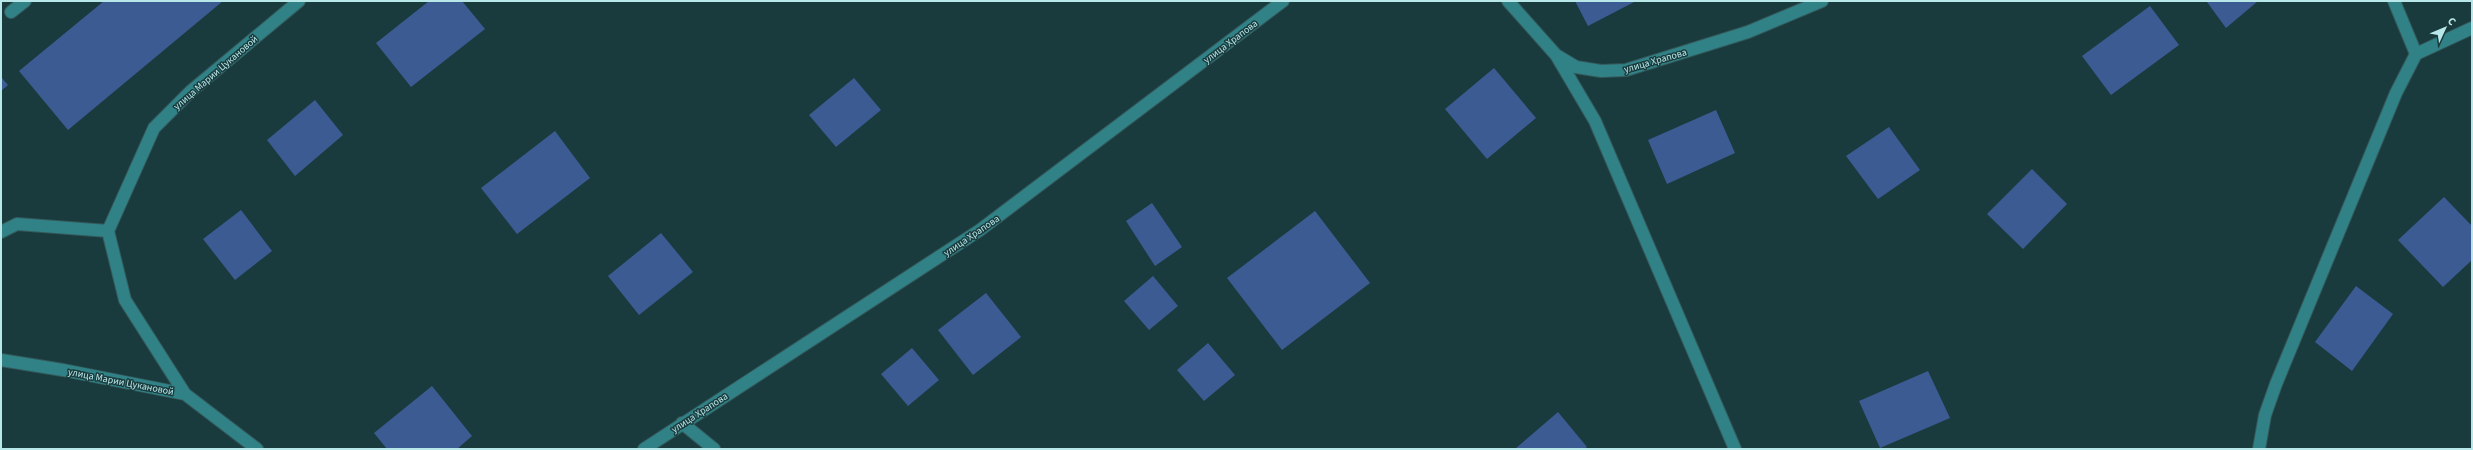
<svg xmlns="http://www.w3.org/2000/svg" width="2473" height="450" font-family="'Source Sans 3',sans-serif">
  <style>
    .building { fill: #3c5b93 }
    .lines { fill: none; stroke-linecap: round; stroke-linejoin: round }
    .minor-casing { stroke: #34595b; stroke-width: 14 }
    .minor { stroke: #308287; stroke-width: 12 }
    .labels { text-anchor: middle; stroke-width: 3; stroke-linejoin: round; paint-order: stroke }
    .street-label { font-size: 10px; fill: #b8e7ea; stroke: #1a3b3d }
  </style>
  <rect width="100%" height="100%" fill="#1a3b3d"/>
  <!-- building -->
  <path class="building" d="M 104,1 L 223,1 L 68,130 L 19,71 Z
    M 429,1 L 462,1 L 485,29 L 411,87 L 376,43 Z
    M 1575,1 L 1636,1 L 1588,26 Z
    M 2208,1 L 2258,1 L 2226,28 L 2207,2 Z
    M 2150,6 L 2179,45 L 2111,95 L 2082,56 Z
    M 1494,68 L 1536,118 L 1487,159 L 1445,109 Z
    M 1,77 L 8,85 L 1,91 Z
    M 854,78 L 881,110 L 836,147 L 809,115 Z
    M 315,100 L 343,135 L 295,176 L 267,140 Z
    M 1716,110 L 1735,153 L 1667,184 L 1648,140 Z
    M 1889,127 L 1920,170 L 1878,199 L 1846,156 Z
    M 555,131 L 590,178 L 517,234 L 481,188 Z
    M 2032,169 L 2067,204 L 2023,249 L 1987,214 Z
    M 2444,197 L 2472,226 L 2472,260 L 2443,287 L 2398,240 Z
    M 1152,203 L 1182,247 L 1155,266 L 1126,221 Z
    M 241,210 L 272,251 L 235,280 L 203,239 Z
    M 1315,211 L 1370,283 L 1282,350 L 1227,278 Z
    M 661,233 L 693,272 L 639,315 L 608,276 Z
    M 1153,276 L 1178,306 L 1149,330 L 1124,301 Z
    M 2356,286 L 2393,314 L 2352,371 L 2315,342 Z
    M 986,293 L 1021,337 L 973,375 L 938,330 Z
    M 1208,343 L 1235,375 L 1204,401 L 1177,370 Z
    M 912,348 L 939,380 L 908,406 L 881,374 Z
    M 1928,371 L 1950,418 L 1880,448 L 1859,401 Z
    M 432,386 L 472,436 L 457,449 L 387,449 L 374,433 Z
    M 1558,412 L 1587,447 L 1584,449 L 1515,449 Z"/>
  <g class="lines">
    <!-- minor casing -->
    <g class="minor-casing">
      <path id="minor" d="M 1508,1 L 1556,55 L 1576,67 L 1601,71 L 1626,70 L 1748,32 L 1822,1
        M 2394,1 L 2416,54
        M 11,12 L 25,1
        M 1556,55 L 1595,121 L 1735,449
        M 1,232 L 17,224 L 108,231
        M 1,360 L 63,370 L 185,394 L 125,300 L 108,231 L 154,128 L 191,91 L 299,1
        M 185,394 L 257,449
        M 682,423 L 714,449
        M 644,449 L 980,230 L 1283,1
        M 2259,449 L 2265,415 L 2276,384 L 2396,93 L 2416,54 L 2472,28"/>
    </g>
    <!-- minor -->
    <use href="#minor" class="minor"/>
  </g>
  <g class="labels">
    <!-- street labels -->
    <g class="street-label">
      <text transform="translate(1230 41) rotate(-37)" y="4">улица Храпова</text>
      <text transform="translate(1655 60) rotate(-16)" y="4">улица Храпова</text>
      <text transform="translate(215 72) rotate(-41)" y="4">улица Марии Цукановой</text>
      <text transform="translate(971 235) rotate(-34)" y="4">улица Храпова</text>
      <text transform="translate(121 381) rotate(11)" y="4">улица Марии Цукановой</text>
      <text transform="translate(699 412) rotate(-33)" y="4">улица Храпова</text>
    </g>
  </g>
  <!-- border -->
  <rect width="2473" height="450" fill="none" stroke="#b8e7ea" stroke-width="4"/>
  <!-- north arrow -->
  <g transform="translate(2445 28) rotate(46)" stroke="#1a3b3d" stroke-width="3" paint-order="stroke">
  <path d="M0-3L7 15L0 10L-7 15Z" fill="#b8e7ea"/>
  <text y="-6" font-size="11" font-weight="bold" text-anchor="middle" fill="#b8e7ea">С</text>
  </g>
</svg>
